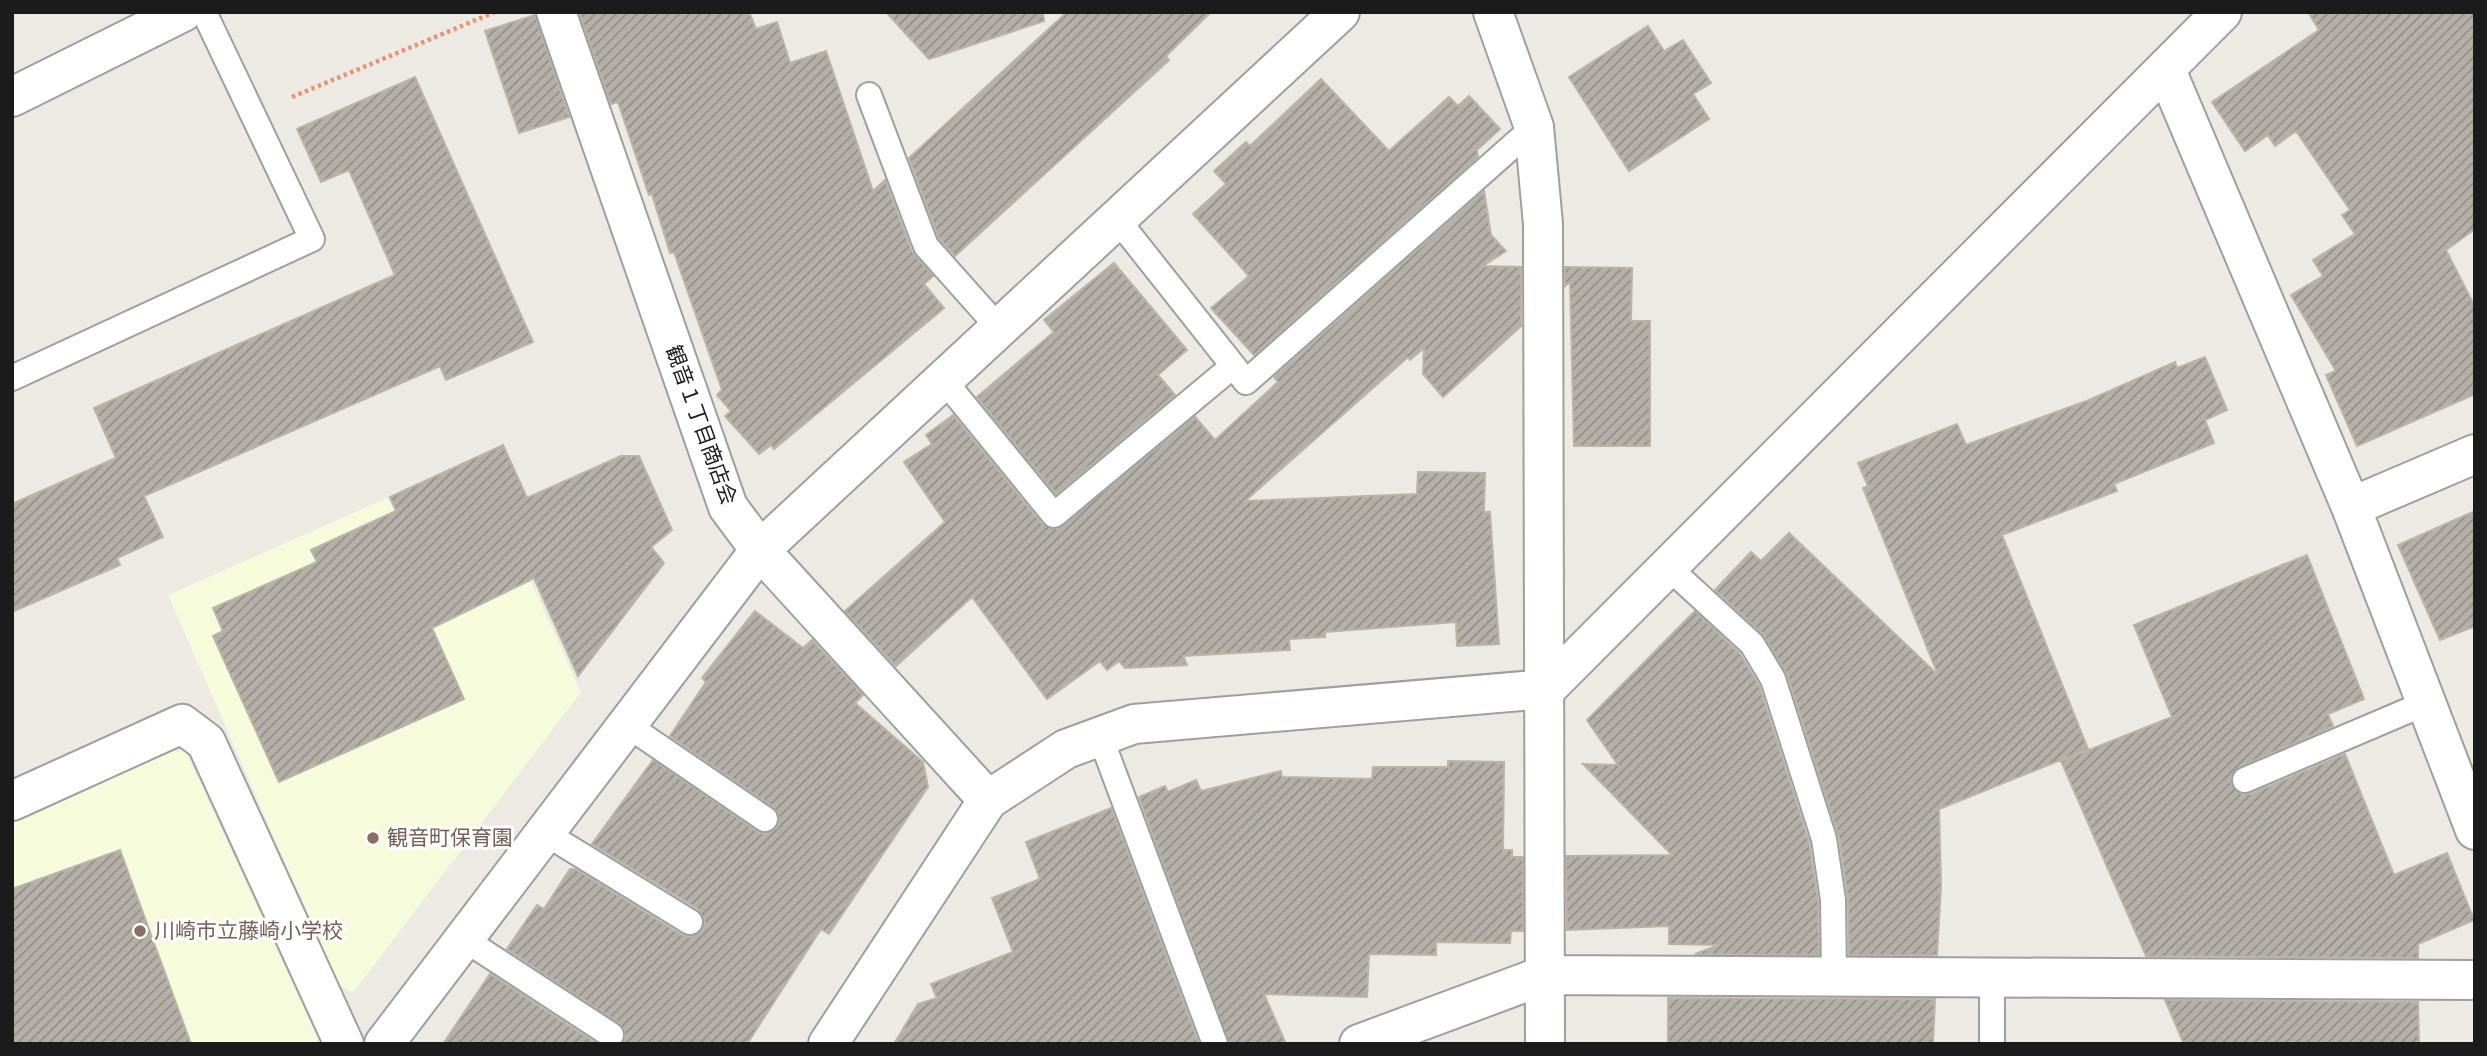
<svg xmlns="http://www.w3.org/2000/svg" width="2487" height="1056" font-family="'DejaVu Sans','Noto Sans JP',sans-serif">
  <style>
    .education { fill: #f6fbdb }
    .building { fill: url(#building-hatch); stroke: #bbb3a6; stroke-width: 2 }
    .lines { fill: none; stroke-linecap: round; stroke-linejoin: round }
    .service-casing { stroke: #9f9f9f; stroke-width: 28 }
    .minor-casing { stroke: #9f9f9f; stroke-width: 42 }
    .tertiary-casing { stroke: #9f9f9f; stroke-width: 42 }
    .path { stroke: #ea9374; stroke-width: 4.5; stroke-dasharray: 3.5 3.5; stroke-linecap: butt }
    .service { stroke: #fff; stroke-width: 24 }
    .minor { stroke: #fff; stroke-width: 38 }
    .tertiary { stroke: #fff; stroke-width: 38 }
    .education-dot { fill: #8d6e63; stroke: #fff; stroke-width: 2.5 }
    .labels { text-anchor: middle; stroke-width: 6; stroke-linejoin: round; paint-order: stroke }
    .street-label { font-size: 21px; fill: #1b1b1b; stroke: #fff }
    .education-label { font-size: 21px; fill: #785e54; stroke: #fff; text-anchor: start }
  </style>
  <defs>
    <pattern id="building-hatch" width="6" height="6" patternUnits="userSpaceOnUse" patternTransform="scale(1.75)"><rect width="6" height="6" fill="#b4b0a8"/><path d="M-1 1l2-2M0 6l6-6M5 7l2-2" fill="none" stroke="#928e88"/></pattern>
  </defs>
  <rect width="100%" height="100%" fill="#eceae2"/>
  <!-- education -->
  <path class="education" d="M 387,498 L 454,617 L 531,582 L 581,692 L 353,993 L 339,985 L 168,595 Z
    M 170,751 L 186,752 L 318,1039 L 315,1044 L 12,1044 L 12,822 Z"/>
  <!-- building -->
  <path class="building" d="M 579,12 L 749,12 L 756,29 L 777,22 L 790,63 L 826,51 L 873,191 L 885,180 L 912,252 L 933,276 L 924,284 L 944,308 L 774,449 L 771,445 L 759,454 L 725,416 L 731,411 L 717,395 L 722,390 L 674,252 L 670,253 L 652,194 L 649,195 L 618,102 L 611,104 Z
    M 886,12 L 1043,12 L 1044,21 L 929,59 Z
    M 1067,12 L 1211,12 L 1166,56 L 1169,60 L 955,256 L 939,238 L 909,158 Z
    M 2308,12 L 2475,12 L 2475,229 L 2446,250 L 2475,307 L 2475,394 L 2357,446 L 2326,375 L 2336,371 L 2291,295 L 2323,276 L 2313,260 L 2355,234 L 2342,215 L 2350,210 L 2296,131 L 2275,146 L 2268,135 L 2245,151 L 2212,102 L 2319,30 Z
    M 535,15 L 569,117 L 519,133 L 485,31 Z
    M 1648,26 L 1664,51 L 1683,40 L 1711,83 L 1693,94 L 1709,119 L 1629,171 L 1569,77 Z
    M 415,77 L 533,342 L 446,380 L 440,366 L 144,496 L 163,537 L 117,558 L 120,565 L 12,612 L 12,504 L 116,458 L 94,408 L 395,275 L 349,170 L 321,182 L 297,129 Z
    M 1321,79 L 1389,151 L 1449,97 L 1458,106 L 1469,96 L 1500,129 L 1477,150 L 1478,157 L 1254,355 L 1211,308 L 1249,276 L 1193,214 L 1226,184 L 1214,171 L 1246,142 L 1250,146 Z
    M 1484,191 L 1491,235 L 1506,251 L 1483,266 L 1521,267 L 1521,326 L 1443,397 L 1423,374 L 1424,348 L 1410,360 L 1408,357 L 1245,501 L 1417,494 L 1418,472 L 1485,473 L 1484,512 L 1490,512 L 1499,644 L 1457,646 L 1456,622 L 1325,632 L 1325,637 L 1289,639 L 1290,650 L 1183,656 L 1187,665 L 1125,668 L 1119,661 L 1107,670 L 1100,661 L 1047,699 L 972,597 L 896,666 L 845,611 L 945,522 L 904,462 L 932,444 L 926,435 L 953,415 L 1042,524 L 1057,529 L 1195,417 L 1215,440 L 1278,382 L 1274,377 Z
    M 1114,263 L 1187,350 L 1158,375 L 1175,395 L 1056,494 L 977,397 L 1054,332 L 1044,320 Z
    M 1565,267 L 1632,268 L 1631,321 L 1650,321 L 1650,446 L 1574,446 L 1570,282 L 1565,286 Z
    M 2205,357 L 2227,410 L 2205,420 L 2214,443 L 2114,484 L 2117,491 L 2002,535 L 2088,749 L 1939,809 L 1941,885 L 1937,955 L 1849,955 L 1848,898 L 1839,837 L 1787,674 L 1762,633 L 1715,590 L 1751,552 L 1761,561 L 1789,533 L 1938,675 L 1863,488 L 1868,486 L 1858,463 L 1957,424 L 1966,445 L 2089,400 L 2175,362 L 2177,368 Z
    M 503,445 L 527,498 L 621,456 L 639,456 L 672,530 L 651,547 L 664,563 L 578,676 L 534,578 L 432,628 L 464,699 L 279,782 L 213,636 L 223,631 L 213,608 L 317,562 L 311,550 L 396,511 L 390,497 Z
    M 2475,511 L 2475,626 L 2440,640 L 2398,545 Z
    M 2307,555 L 2364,699 L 2328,714 L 2333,726 L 2239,767 L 2230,778 L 2232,786 L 2243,795 L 2251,794 L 2345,754 L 2394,875 L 2447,853 L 2474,920 L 2418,944 L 2418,958 L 2146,956 L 2061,761 L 2172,717 L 2134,625 Z
    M 755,611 L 803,648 L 812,640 L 863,695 L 855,703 L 923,762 L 928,787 L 829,934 L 821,929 L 747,1044 L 623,1044 L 626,1035 L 619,1023 L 507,949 L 537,905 L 544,909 L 570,869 L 575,869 L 682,935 L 690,937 L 702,930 L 705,922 L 698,909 L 592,844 L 653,760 L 757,831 L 765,834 L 777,828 L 780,819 L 773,807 L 670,736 L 706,682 L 702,678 Z
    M 1695,611 L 1740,654 L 1759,685 L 1809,842 L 1818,901 L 1819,955 L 1695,954 L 1719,945 L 1669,944 L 1669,926 L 1567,930 L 1566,856 L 1672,855 L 1583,764 L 1618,765 L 1587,720 Z
    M 1448,761 L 1504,762 L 1503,850 L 1512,850 L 1512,857 L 1523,857 L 1523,931 L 1511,931 L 1510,943 L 1436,942 L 1436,955 L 1369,954 L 1367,997 L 1264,994 L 1286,1044 L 1229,1044 L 1139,797 L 1165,786 L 1168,792 L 1196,780 L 1201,791 L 1281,771 L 1282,777 L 1372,779 L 1373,767 L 1448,767 Z
    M 1111,808 L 1199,1044 L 894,1044 L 918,1004 L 937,998 L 931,984 L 1013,952 L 992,898 L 1040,879 L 1026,842 Z
    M 120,850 L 191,1044 L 12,1044 L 12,889 Z
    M 490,974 L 597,1044 L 443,1044 Z
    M 1668,998 L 1935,999 L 1933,1044 L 1668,1044 Z
    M 2165,1000 L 2418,1002 L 2419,1044 L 2184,1044 Z"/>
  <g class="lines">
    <!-- service casing -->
    <g class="service-casing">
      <path id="service" d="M 869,95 L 926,246 L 999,328
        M 1117,219 L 1246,382 L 1534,127
        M 12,378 L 312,239 L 204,12
        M 943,379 L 1054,515 L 1233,366
        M 1668,567 L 1752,644 L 1773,679 L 1824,839 L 1833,900 L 1834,977
        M 627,725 L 765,819
        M 1100,736 L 1215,1044
        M 2245,780 L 2426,703
        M 545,833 L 690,922
        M 464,939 L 611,1035
        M 1992,1044 L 1992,978"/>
    </g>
    <!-- minor casing -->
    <g class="minor-casing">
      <path id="minor" d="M 556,12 L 728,507 L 760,550 L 988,800
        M 1493,12 L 1534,127 L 1543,224 L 1545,1044
        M 2166,70 L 2351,507 L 2475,830
        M 12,97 L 183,12
        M 2351,507 L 2475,454
        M 12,801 L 182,724 L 206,742 L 344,1044
        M 384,1044 L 760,550 L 1340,12
        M 1359,1044 L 1545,975 L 2475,980"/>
    </g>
    <!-- tertiary casing -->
    <g class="tertiary-casing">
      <path id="tertiary" d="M 828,1044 L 988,800 L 1066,749 L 1134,724 L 1546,689 L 2222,12"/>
    </g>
    <!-- path -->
    <path class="path" d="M 292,97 L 495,12"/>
    <!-- service -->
    <use href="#service" class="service"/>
    <!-- minor -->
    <use href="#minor" class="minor"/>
    <!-- tertiary -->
    <use href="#tertiary" class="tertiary"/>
  </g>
  <!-- markers -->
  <g class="education-dot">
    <circle cx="373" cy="838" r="7"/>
    <circle cx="140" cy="931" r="7"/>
  </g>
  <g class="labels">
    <!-- street labels -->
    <g class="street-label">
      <text transform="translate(701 425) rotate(70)" y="7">観音１丁目商店会</text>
    </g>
    <!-- education labels -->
    <g class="education-label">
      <text x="387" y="845">観音町保育園</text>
      <text x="154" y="938">川崎市立藤崎小学校</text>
    </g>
  </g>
  <!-- border -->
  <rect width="2487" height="1056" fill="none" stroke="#1b1b1b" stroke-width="28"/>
</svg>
